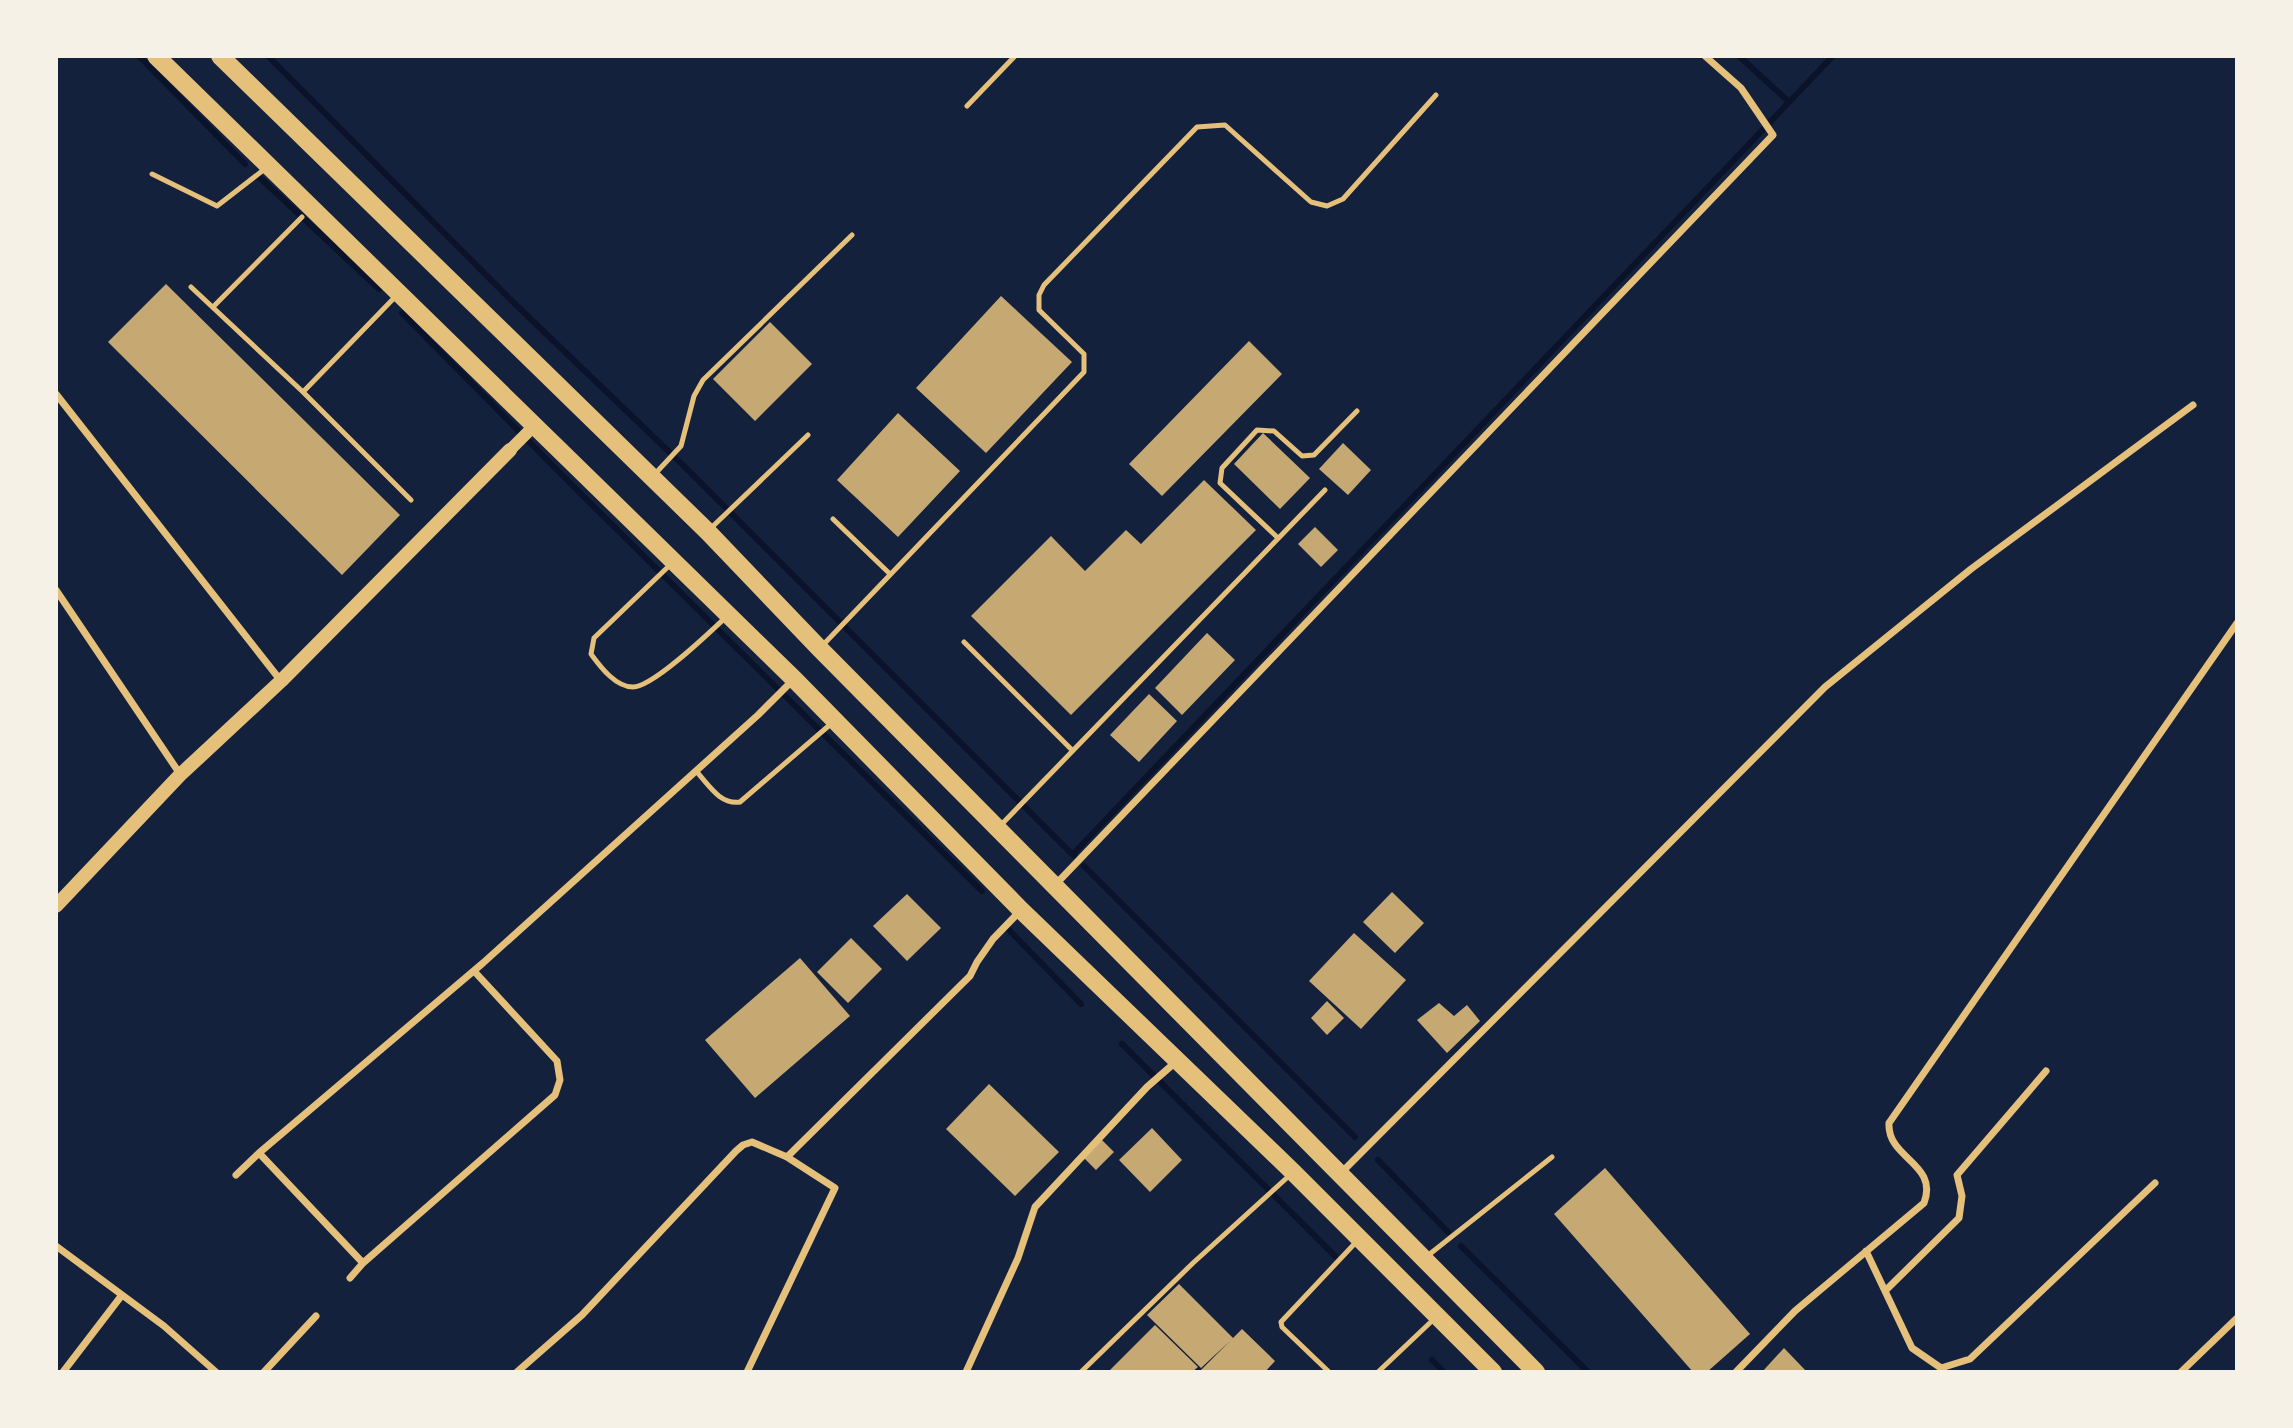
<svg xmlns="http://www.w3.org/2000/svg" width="2293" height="1428" font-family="'DejaVu Sans',sans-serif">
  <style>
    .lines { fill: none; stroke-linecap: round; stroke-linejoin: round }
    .stream { stroke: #0b132b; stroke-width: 6 }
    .building { fill: #c6a872 }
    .service { stroke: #e5c07b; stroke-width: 5 }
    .minor { stroke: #e5c07b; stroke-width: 7 }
    .tertiary { stroke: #e5c07b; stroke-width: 12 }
    .secondary { stroke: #e5c07b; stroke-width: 14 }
    .primary { stroke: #e5c07b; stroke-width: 18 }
  </style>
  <rect width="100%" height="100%" fill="#14213d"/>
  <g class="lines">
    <!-- stream -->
    <path class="stream" d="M 139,56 L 245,164
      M 268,56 L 514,303 L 686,468 L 1074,856
      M 1739,56 L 1789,102
      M 258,176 L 379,289
      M 402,313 L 572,485 L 982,891
      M 1073,854 L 1833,56
      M 1084,866 L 1355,1137
      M 1008,929 L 1081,1004
      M 1122,1044 L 1335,1256
      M 1378,1160 L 1448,1232
      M 1461,1246 L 1588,1372
      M 1432,1360 L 1444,1372"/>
  </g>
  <!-- building -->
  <path class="building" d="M 166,284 L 400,515 L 342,575 L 108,342 Z
    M 1001,296 L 1072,362 L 986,453 L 916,388 Z
    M 770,322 L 812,364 L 755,421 L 713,379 Z
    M 1249,341 L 1282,374 L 1162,496 L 1129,464 Z
    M 898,413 L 960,471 L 898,537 L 837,480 Z
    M 1263,433 L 1310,478 L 1280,509 L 1234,464 Z
    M 1343,443 L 1371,470 L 1348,495 L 1319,469 Z
    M 1204,480 L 1256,530 L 1071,715 L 971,616 L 1051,536 L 1085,571 L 1126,530 L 1141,544 Z
    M 1315,527 L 1338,550 L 1321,567 L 1298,544 Z
    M 1207,633 L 1235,660 L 1182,715 L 1155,688 Z
    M 1149,694 L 1177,721 L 1139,762 L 1110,735 Z
    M 1392,892 L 1424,923 L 1395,953 L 1363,922 Z
    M 907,894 L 941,928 L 907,961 L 873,926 Z
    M 1354,933 L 1406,980 L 1361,1029 L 1309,981 Z
    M 851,938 L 882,969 L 848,1003 L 817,972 Z
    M 800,958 L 850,1016 L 755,1098 L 705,1040 Z
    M 1327,1001 L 1344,1018 L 1327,1035 L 1311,1018 Z
    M 1439,1003 L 1454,1016 L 1467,1005 L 1480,1021 L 1447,1053 L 1417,1020 Z
    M 989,1084 L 1059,1152 L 1015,1196 L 946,1129 Z
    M 1152,1128 L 1182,1160 L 1150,1192 L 1119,1160 Z
    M 1100,1138 L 1114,1152 L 1096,1170 L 1083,1157 Z
    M 1605,1168 L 1750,1334 L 1707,1372 L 1693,1372 L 1554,1214 Z
    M 1179,1284 L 1233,1338 L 1242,1329 L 1275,1361 L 1265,1372 L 1199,1372 L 1230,1341 L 1201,1368 L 1147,1315 Z
    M 1155,1325 L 1198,1367 L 1192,1372 L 1108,1372 Z
    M 1784,1348 L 1807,1372 L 1762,1372 Z"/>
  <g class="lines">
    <!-- service -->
    <path class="service" d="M 967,106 L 1015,56
      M 152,174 L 217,206 L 266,168
      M 191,287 L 303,392 L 411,500
      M 213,307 L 302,217
      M 303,392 L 396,296
      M 653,476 L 681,446 L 694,396 L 703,380 L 852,235
      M 833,519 L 890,574
      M 710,529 L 808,435
      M 1278,538 L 1220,483 L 1222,468 L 1257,430 L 1274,431 L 1302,456 L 1314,455 L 1357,411
      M 671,564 L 594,638 L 591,654 C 600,666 615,687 633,687 C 653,687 709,633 725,618
      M 964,642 L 1072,750
      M 822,646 L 1084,372 L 1084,354 L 1039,310 L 1039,295 L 1044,285 L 1197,127 L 1225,125 L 1311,202 L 1327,206 L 1343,199 L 1436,95
      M 696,771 C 709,785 720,805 740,802 L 832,723
      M 1000,826 L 1325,490
      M 1426,1257 L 1552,1157
      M 1081,1372 L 1193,1263 L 1290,1175
      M 1329,1372 L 1282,1327 L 1281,1322 L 1358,1240
      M 1378,1372 L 1434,1319"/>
    <!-- minor -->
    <path class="minor" d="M 56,394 L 281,681
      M 56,590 L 180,774
      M 1056,884 L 1773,135 L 1741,88 L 1705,56
      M 259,1153 L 363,1263
      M 787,1157 L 970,976 L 977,962 L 993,939 L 1021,910
      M 1340,1174 L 1825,687 L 1971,569 L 2193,405
      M 236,1175 L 259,1153 L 483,963 L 758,715 L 793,680
      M 56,1246 L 164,1326 L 216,1372
      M 1866,1251 L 1912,1348 L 1941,1368 L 1970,1359 L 2155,1183
      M 350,1278 L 363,1263 L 555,1095 L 560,1080 L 557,1061 L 474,971
      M 1885,1291 L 1959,1218 L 1962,1196 L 1957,1175 L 2046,1071
      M 63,1372 L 122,1295
      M 264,1372 L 316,1316
      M 517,1372 L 582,1315 L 736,1151 L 743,1145 L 752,1142 L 787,1157 L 835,1188 L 747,1372
      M 966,1372 L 1018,1258 L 1035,1207 L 1147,1087 L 1178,1060
      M 1736,1372 L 1795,1311 L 1924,1203 C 1939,1163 1887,1159 1889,1123 L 2237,623
      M 2181,1372 L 2237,1318"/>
    <!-- tertiary -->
    <path class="tertiary" d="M 510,450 L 534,426"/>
    <!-- secondary -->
    <path class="secondary" d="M 56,906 L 180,775 L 281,681 L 510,450"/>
    <!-- primary -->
    <path class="primary" d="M 156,56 L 794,679 L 1021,910 L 1293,1172 L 1493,1372
      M 220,56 L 708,532 L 820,649 L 1536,1372"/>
  </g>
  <!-- border -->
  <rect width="2293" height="1428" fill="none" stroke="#f6f1e7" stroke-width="116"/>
</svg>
